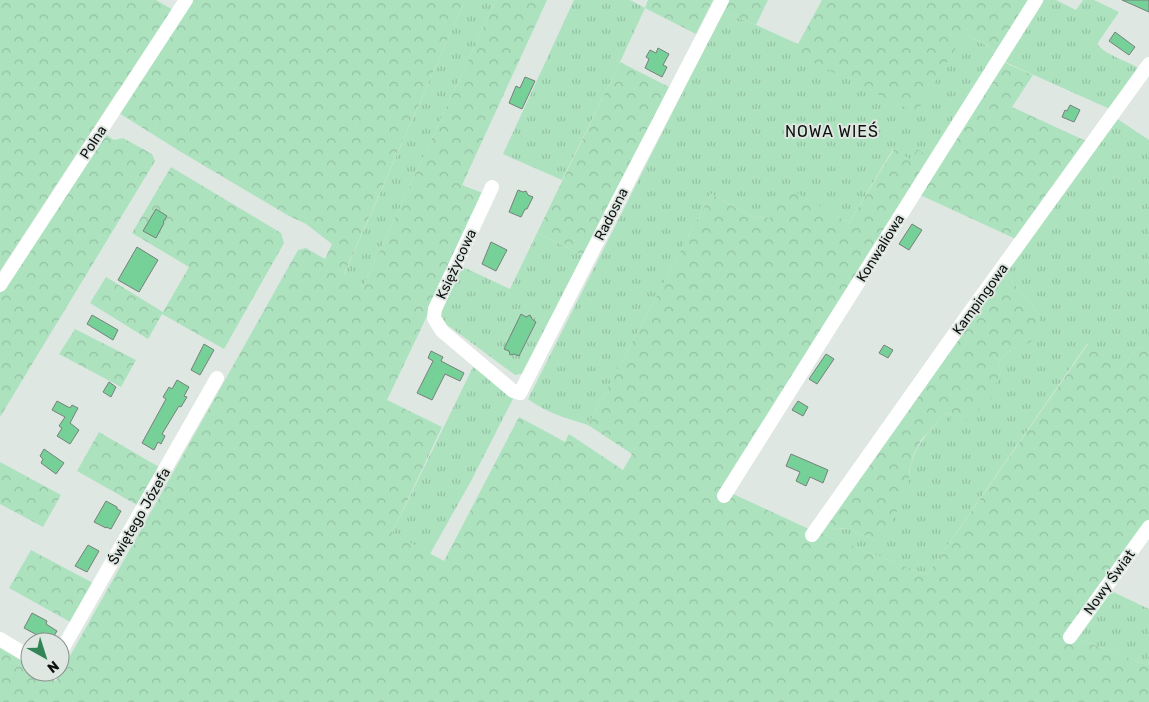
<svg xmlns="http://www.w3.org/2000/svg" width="1149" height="702" font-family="Rubik,sans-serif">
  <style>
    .grass { fill: url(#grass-tufts) }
    .forest { fill: url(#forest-crowns) }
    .building { fill: #76d199; stroke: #77807a }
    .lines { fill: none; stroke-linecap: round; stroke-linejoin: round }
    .minor { stroke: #fff; stroke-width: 14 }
    .labels { text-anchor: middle; stroke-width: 4; stroke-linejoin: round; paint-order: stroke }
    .street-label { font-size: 14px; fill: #0e110f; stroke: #dee7e1 }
    .quarter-label { font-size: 16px; letter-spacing: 1px; fill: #0e110f; stroke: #dee7e1 }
  </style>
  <defs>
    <pattern id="grass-tufts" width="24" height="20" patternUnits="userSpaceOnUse" patternTransform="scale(1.25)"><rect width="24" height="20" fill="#ade2bf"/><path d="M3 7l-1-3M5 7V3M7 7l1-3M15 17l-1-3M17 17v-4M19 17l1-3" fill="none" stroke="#94c1a3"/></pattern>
    <pattern id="forest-crowns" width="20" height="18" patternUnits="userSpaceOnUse" patternTransform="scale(1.25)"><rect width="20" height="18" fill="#ade2bf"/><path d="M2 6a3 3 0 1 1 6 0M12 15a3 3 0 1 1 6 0" fill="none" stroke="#94c1a3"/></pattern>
  </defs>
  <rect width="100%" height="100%" fill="#dee7e1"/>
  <!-- grass -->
  <path class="grass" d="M 465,0 L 496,0 L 363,287 L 344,275 Z
    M 574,0 L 630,0 L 645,8 L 620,62 L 562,180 L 503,154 Z
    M 1044,0 L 1056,0 L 1076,10 L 1083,0 L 1094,0 L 1119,12 L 1097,44 C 1108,57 1127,60 1141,70 L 1112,110 L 1005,62 Z
    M 723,12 L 756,25 L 798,44 L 795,53 L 965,33 L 1000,54 L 933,159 L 911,161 L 893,149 L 849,223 L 787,188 L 770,218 L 753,217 L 711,194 L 588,425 C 567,418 546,413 528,399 Z
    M 1116,118 L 1149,140 L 1149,353 L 1138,347 L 1120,370 L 1087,344 L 927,575 L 824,535 L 834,528 L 850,529 L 875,540 L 909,482 C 909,451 926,435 945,413 L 951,414 L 996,383 L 1001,372 L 998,362 L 1007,352 L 1016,347 L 1037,311 L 1004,272 Z
    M 537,233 L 584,256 L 525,373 L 515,375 L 442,321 L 439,312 L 461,266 L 510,289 Z
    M 473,367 L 514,397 L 471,481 L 430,554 L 392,533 Z
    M 1107,589 L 1149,609 L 1149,662 L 1147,665 L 1073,637 Z"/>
  <!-- forest -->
  <path class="forest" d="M 0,0 L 156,0 L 175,11 L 140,65 L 117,92 L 0,271 Z
    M 193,0 L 465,0 L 344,274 L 363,287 L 496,0 L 547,0 L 462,185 L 485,194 L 387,400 L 442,427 L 392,533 L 444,561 L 519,417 L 565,442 L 569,434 L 623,470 L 632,454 L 588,425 L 711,194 L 753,217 L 770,218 L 786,187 L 849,223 L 894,149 L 911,160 L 917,149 L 933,159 L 729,492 L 811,530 L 1004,272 L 1037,311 L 1042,327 L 1033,340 L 1023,347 L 1016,347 L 1007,352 L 998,362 L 1001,372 L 996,383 L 995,395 L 960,426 L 951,425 L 951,414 L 945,413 L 921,440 L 913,456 L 909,472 L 909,482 L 900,506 L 884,535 L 875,540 L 850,529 L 835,528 L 825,535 L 927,575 L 1088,344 L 1120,370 L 1138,347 L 1149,353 L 1149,522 L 1068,635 L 1147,665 L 1149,662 L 1149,702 L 0,702 L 0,648 L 30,666 L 30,672 L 39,672 L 56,681 L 298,250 L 306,248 L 325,259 L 332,244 L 306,224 L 289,216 L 181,152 L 119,113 Z
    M 648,0 L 713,0 L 696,34 L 645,8 Z
    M 728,0 L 768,0 L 756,25 L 723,12 Z
    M 822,0 L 1033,0 L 1000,54 L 965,33 L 916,113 L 794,53 L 798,44 Z
    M 1001,61 L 1033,75 L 1012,107 L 1088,142 L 1018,240 L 918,194 Z
    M 620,62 L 669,87 L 584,256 L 537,233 Z
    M 105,134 L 114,140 L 123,138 L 152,154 L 155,161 L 0,417 L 0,293 Z
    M 171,167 L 281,233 L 284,243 L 224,349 L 162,314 L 148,339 L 90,303 L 106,277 L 163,312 L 189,267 L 132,233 Z
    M 75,329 L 136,360 L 121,387 L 59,354 Z
    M 99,432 L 159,467 L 137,505 L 77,471 Z
    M 0,462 L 61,495 L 43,527 L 0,504 Z
    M 31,550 L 93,583 L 72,623 L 9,588 Z"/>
  <!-- building -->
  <path class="building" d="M 1122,0 L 1149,0 L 1149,12 Z
    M 1115,32 L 1135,47 L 1129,55 L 1109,41 Z
    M 658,48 L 669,54 L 663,65 L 667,67 L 662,77 L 645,68 L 649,59 L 646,57 L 650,50 L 656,53 Z
    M 525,77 L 535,81 L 522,109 L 509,103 L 516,86 L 520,88 Z
    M 1070,105 L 1080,110 L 1074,122 L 1062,117 L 1065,110 L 1067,111 Z
    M 518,190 L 523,192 L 526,191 L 528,195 L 533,197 L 527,209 L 525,209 L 521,217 L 509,212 Z
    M 156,209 L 167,216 L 163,222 L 164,223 L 156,238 L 143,231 Z
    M 912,224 L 922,230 L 909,250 L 899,244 Z
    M 491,242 L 507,250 L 496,271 L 482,264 Z
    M 137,247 L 158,260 L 139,292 L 118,280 Z
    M 521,314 L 526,317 L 530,315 L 532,319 L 536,322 L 519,356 L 514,354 L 510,355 L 509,351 L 504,349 Z
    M 92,315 L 118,330 L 113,340 L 87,324 Z
    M 204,344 L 214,350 L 200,375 L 191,370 Z
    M 884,345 L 893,350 L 888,358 L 879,353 Z
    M 431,351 L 443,357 L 441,361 L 464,373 L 460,381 L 445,374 L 432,400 L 417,393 L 433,361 L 428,358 Z
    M 826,354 L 834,359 L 817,384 L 809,379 Z
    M 177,380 L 189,387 L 184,396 L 187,397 L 181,407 L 179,406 L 162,434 L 165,436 L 161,444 L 158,442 L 154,450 L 142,443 L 166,399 L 163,397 L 169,387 L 172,389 Z
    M 109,382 L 116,387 L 111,397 L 103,392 Z
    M 57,401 L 70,408 L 72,405 L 78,408 L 70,423 L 79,430 L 70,444 L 57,436 L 62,428 L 59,426 L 65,417 L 52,410 Z
    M 798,401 L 808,407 L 803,416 L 792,410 Z
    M 44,449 L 64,463 L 56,474 L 41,463 L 43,459 L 40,456 Z
    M 791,454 L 828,470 L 823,483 L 810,477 L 806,486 L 796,481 L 800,472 L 786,466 Z
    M 106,501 L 117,507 L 117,509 L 121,511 L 111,529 L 106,527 L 106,528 L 94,522 Z
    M 88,545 L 99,551 L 87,572 L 75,566 Z
    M 32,613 L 47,621 L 46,624 L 57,631 L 52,639 L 41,633 L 39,636 L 24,628 Z"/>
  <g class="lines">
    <!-- minor -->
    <path class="minor" d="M 492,187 L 435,309 L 434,318 L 442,331 L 513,391 L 520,393 L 615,207 L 722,0
      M 0,285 L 186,0
      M 724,496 L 1036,0
      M 812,535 L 967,316 L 1149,64
      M 1070,637 L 1149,527
      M 0,639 L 30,657
      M 60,653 L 217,378"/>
  </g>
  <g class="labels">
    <!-- street labels -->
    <g class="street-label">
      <text transform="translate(93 142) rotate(-57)" y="5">Polna</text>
      <text transform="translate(611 214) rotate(-63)" y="5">Radosna</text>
      <text transform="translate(880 248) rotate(-58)" y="5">Konwaliowa</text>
      <text transform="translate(456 264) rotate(-65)" y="5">Księżycowa</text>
      <text transform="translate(980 299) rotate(-54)" y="5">Kampingowa</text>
      <text transform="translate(139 516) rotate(-60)" y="5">Świętego Józefa</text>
      <text transform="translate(1109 582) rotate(-54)" y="5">Nowy Świat</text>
    </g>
    <!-- quarter labels -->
    <g class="quarter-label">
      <text x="832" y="137">NOWA WIEŚ</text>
    </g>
  </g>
  <!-- north arrow -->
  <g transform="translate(45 657) rotate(141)"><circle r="24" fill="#dee7e1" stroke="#8b918d"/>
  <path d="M0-4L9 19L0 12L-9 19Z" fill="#338557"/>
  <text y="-8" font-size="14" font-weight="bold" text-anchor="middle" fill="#0e110f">N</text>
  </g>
</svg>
